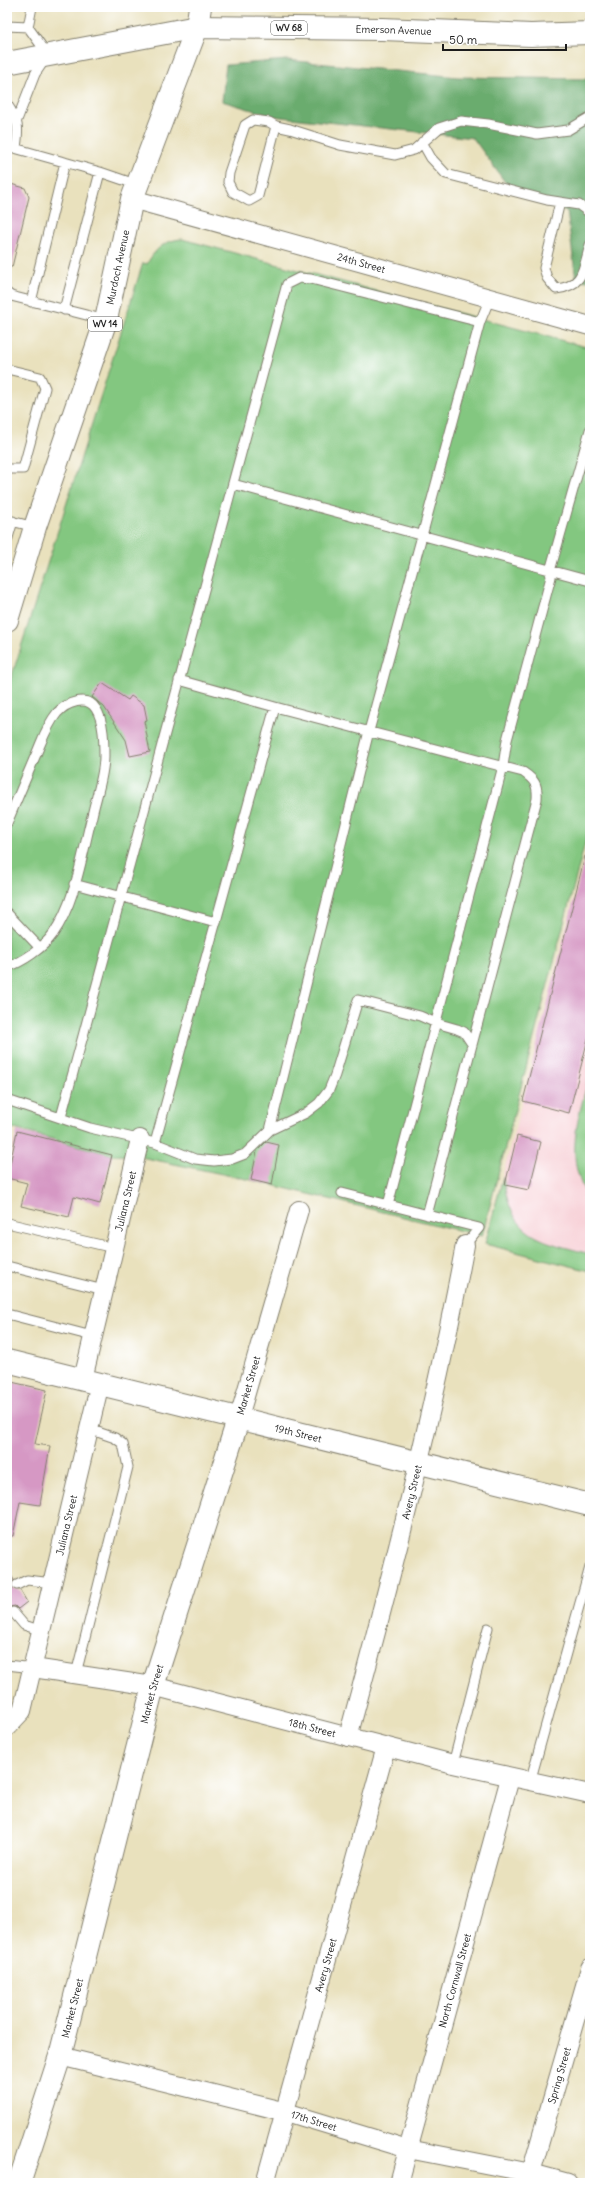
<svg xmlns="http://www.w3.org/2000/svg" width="597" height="2190" font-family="Delius,sans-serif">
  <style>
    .built { fill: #f7cfd5 }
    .green { fill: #83c780; stroke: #50724e }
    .forest { fill: #6aac6e; stroke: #436445 }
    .building { fill: #d698c4 }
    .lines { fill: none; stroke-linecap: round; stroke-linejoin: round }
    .service-casing { stroke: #827e6c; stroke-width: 11 }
    .minor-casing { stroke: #827e6c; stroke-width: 20 }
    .tertiary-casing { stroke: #827e6c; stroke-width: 24 }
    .primary-casing { stroke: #827e6c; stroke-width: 24 }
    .service { stroke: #fff; stroke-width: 9 }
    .minor { stroke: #fff; stroke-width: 18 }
    .tertiary { stroke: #fff; stroke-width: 22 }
    .primary { stroke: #fff; stroke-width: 22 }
    .labels { text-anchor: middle; stroke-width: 3; stroke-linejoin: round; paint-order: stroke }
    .shield { fill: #fff; stroke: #606060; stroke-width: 1 }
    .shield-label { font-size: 9px; font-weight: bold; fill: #1c1c1c }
    .street-label { font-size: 10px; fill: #1c1c1c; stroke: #fff }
  </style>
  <rect width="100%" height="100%" fill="#fff"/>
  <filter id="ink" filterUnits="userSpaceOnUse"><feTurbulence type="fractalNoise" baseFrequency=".025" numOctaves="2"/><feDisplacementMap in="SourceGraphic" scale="8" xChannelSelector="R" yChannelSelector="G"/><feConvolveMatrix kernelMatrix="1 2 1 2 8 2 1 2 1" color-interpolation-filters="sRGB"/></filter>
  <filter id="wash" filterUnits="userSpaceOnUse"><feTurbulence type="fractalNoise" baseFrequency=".012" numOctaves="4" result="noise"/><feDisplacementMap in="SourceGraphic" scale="16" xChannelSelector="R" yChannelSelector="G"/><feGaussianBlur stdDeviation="0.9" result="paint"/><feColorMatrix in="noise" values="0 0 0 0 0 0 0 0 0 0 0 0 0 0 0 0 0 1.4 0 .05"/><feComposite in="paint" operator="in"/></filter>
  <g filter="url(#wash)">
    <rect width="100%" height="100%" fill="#e9e1bd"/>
    <!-- built -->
    <path class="built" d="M 590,837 L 590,1271 L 485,1244 Z"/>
    <!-- green -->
    <path class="green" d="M 182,239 L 590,348 L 590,824 L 482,1236 L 251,1180 L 136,1156 L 112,1155 L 7,1127 L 7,691 L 143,263 L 147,264 C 155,249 165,240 182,239 Z
      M 590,1073 L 590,1200 C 562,1159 579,1116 590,1073 Z
      M 503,1177 C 511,1238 539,1240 590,1254 L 590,1271 L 485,1244 Z"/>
    <!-- forest -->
    <path class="forest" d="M 287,60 L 458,77 L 590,79 L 590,281 L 576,280 L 567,211 L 510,189 L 473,138 L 272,116 L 222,101 L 226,65 Z"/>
    <g id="blocks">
      <!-- building -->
      <path class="building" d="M 7,183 L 25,188 L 29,197 L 12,267 L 7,267 Z
        M 102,683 L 128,700 L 131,696 L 144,705 L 147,720 L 144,721 L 150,752 L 130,756 L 126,740 L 104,707 L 92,697 Z
        M 585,856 L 590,857 L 590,1031 L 569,1113 L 523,1101 Z
        M 17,1131 L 112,1155 L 100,1204 L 74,1197 L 69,1217 L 21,1206 L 27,1183 L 7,1178 Z
        M 517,1136 L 541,1142 L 529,1190 L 505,1185 Z
        M 266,1142 L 279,1145 L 272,1185 L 251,1180 L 257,1151 Z
        M 7,1381 L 47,1390 L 35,1444 L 50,1446 L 40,1505 L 20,1502 L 13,1536 L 7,1536 Z
        M 7,1569 L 14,1580 L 12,1588 L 20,1590 L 27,1602 L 18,1609 L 15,1606 L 9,1607 L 7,1616 Z"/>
    </g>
  </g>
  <g filter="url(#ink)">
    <use href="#blocks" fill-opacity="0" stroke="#827e6c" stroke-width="1"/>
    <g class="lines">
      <!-- service casing -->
      <g class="service-casing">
        <path id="service" d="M 7,26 L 28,27
          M 7,104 C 19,122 19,127 16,148
          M 17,120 L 35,74 L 48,55 L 28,27 L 32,7
          M 276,126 L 258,196 L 249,201 L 233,192 L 228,182 L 229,173 L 245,125 L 253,120 L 269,122 L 276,126 L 290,129 L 340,145 L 395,155 L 414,150 L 439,128 L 461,121 L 488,124 L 537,134 L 568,130 L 590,117
          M 422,142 L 431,158 L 446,174 L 547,200 L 579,205 L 590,213
          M 7,146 L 100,172 L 138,185
          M 560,202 L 544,268 L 547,278 L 556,289 C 584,286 583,269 590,245
          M 7,293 L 11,296 L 106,320
          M 31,302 L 65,162
          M 64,310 L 100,172
          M 7,369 L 40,377 L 45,388 L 23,469 L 7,469
          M 233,484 L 590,581
          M 7,520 L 35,527
          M 7,541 L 13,521
          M 179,680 L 275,707 L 523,772 C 535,780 538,785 537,799 L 427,1215
          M 7,823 C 16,802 25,780 34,759 C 41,744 46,726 57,713 C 66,703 87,694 96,709 C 104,721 104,743 104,757 C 104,776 96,797 92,816 C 82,854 76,901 53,934 C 43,948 23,962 7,967
          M 74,884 L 216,922
          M 7,913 L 39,947
          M 7,1100 L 90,1128 L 155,1143 L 195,1159 L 214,1161 L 232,1159 L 245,1154 L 270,1130 L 306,1113 L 319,1103 L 329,1090 L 335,1075 L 358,1000 L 420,1016 L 436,1023 L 457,1029 L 464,1032 L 472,1044
          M 61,1117 L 287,284 L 299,278 L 311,279 L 480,322
          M 270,1130 L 369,731 L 480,322 L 490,298
          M 155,1143 L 275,707
          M 342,1193 L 479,1228 L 465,1245
          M 388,1205 L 503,766 L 507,740 L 551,577 L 550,571 L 590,430
          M 7,1223 L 114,1248
          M 7,1266 L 104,1290
          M 7,1314 L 92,1336
          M 17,1585 L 27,1580 L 53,1583
          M 13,1612 L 24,1625 L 42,1631
          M 7,1665 L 33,1668
          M 76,1674 L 128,1467 L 123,1444 L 115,1438 L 89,1429
          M 453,1764 L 488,1628
          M 530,1782 L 590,1567"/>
      </g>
      <!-- minor casing -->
      <g class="minor-casing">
        <g id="minor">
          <path id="s1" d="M 132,199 L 590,326"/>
          <path id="s2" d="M 83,1379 L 140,1139"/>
          <path id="s3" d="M 239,1417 L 299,1210"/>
          <path id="s4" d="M 33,1668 L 153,1686 L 453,1764 L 590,1794"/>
          <path id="s5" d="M 7,1727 L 22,1711 L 100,1383"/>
          <path id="s6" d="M 348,1737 C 392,1575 434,1411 465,1245"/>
          <path id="s7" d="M 60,2056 L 286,2112 L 408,2149 L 531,2173 L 568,2183"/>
          <path id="s8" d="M 265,2183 L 386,1747"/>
          <path id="s9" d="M 399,2183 L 510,1778"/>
          <path id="s10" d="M 528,2183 L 590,1968"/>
        </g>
      </g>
      <!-- tertiary casing -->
      <g class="tertiary-casing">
        <g id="tertiary">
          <path id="s11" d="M 7,1361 L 590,1505"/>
          <path id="s12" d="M 19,2183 L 60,2056 L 153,1686 L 239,1417"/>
        </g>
      </g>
      <!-- primary casing -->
      <g class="primary-casing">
        <g id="primary">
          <path id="s13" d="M 7,63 L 197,27 L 382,29 L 531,35 L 590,33"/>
          <path id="s14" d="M 7,620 L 35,527 L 106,320 L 132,199 L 197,27 L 200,7"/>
        </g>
      </g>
      <!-- service -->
      <use href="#service" class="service"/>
      <!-- minor -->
      <use href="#minor" class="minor"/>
      <!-- tertiary -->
      <use href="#tertiary" class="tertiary"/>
      <!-- primary -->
      <use href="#primary" class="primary"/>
    </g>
  </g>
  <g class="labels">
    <!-- shield labels -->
    <g class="shield">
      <rect x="271" y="21" width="36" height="14" rx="3"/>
      <rect x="88" y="317" width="34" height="14" rx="3"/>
    </g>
    <g class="shield-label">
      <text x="289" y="31">WV 68</text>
      <text x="105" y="327">WV 14</text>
    </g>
    <!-- street labels -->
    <g class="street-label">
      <text dy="4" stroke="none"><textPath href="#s13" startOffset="390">Emerson Avenue</textPath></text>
      <text dy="4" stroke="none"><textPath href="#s1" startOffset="238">24th Street</textPath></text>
      <text dy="4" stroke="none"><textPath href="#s14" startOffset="370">Murdoch Avenue</textPath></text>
      <text dy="4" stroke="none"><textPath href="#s2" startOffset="183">Juliana Street</textPath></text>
      <text dy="4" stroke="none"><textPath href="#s3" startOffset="33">Market Street</textPath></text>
      <text dy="4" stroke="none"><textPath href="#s11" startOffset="300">19th Street</textPath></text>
      <text dy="4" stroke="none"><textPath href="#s6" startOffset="253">Avery Street</textPath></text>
      <text dy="4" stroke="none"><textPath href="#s5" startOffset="213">Juliana Street</textPath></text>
      <text dy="4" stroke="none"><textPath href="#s12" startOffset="507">Market Street</textPath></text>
      <text dy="4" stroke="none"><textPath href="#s4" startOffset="286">18th Street</textPath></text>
      <text dy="4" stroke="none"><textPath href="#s8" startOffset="226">Avery Street</textPath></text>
      <text dy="4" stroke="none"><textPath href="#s9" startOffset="210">North Cornwall Street</textPath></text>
      <text dy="4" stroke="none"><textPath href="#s12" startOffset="183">Market Street</textPath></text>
      <text dy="4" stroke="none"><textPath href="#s10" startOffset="112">Spring Street</textPath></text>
      <text dy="4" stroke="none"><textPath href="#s7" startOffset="262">17th Street</textPath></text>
    </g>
  </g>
  <!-- margin -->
  <rect width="597" height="2190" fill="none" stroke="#fff" stroke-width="24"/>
  <!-- scale -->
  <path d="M443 44v6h123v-6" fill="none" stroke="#1c1c1c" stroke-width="2"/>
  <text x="449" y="44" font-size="12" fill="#1c1c1c" stroke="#ffffff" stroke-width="3" paint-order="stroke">50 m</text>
</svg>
